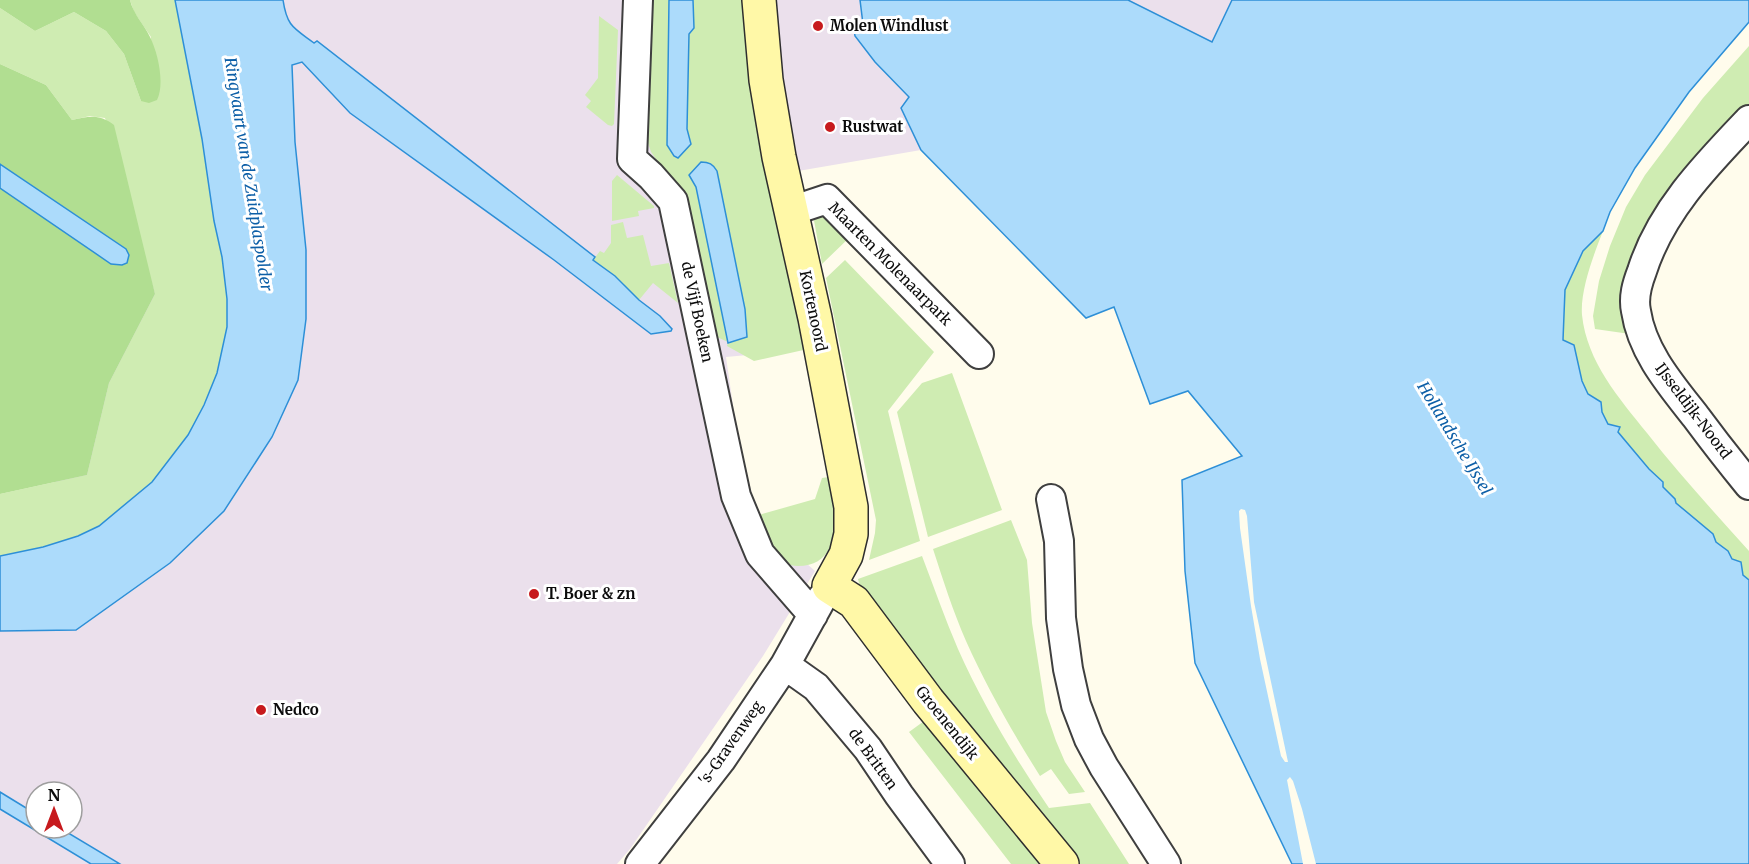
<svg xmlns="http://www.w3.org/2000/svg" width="1749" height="864" font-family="Merriweather,serif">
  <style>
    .industrial { fill: #ebe0ec; fill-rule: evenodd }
    .green { fill: #cfecb2; fill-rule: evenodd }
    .forest { fill: #b1de91 }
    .water { fill: #acdbfb; stroke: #2d8fd7; stroke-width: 1.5 }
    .pier { fill: #fffcec }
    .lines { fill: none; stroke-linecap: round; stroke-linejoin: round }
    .street-casing { stroke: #3f3f3f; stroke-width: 32 }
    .secondary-casing { stroke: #2e2e2e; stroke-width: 36 }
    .street { stroke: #fff; stroke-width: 28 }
    .secondary { stroke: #fff8a7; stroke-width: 33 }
    .poi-dot { fill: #c71a1d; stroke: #fff; stroke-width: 2 }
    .labels { text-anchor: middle; stroke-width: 6; stroke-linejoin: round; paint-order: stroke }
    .poi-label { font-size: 15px; font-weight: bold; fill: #0c0c0c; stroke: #fff; text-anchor: start }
    .street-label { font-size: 15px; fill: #0c0c0c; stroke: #fff }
    .water-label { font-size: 16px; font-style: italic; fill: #0d5fa7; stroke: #fff }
  </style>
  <rect width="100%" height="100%" fill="#fffcec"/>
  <!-- industrial -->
  <path class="industrial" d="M 254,0 L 860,0 L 863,24 L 875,62 L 909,97 L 901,108 L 921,150 L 798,171 L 836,347 L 726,357 L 738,440 L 759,521 L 815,571 L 763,656 L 630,849 L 617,864 L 0,864 L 0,614 ZM 36,792 L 72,792 L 72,828 L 36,828 Z
    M 1128,0 L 1232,0 L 1212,42 Z"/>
  <!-- green -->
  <path class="green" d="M 130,0 L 175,0 L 202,139 L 214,221 L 222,257 L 227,299 L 227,327 L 217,373 L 204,405 L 188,435 L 152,482 L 99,526 L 78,536 L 43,547 L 0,556 L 0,494 L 87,475 L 109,383 L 155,294 L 105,118 L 90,116 L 72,120 L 46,85 L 0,64 L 0,8 L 35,31 L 74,12 L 106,31 L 124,54 L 141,101 L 151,37 L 134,12 Z
    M 650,0 L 669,0 L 667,132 L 667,145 L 674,156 L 691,144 L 687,129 L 689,34 L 694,28 L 693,0 L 747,0 L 808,349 L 754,361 L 727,346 L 728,342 L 717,337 L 683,197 L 651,152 L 646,137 ZM 717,171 L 745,310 L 747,336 L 729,342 L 696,187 Z
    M 599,16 L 618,30 L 614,124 L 612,126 L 608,125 L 586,107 L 591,101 L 585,95 L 598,78 Z
    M 1749,46 L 1749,105 L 1692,165 L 1630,334 L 1595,329 L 1593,316 L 1599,281 L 1610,246 L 1626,207 L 1645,175 L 1703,98 Z
    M 617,175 L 654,206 L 654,208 L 638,211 L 639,216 L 612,221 L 612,181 Z
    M 823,211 L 850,237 L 822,264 L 813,215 Z
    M 623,222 L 627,238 L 643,235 L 651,266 L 669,263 L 678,303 L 653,283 L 639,300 L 615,276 L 593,260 L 600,251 L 604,253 L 611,243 L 611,225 Z
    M 1603,231 C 1594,254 1580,290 1582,315 C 1587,362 1619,398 1647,433 C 1679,474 1714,512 1749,551 L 1749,580 L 1743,575 L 1740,562 L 1732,559 L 1728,551 L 1716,542 L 1713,534 L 1676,503 L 1662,487 L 1663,482 L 1649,469 L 1618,432 L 1608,424 L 1602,412 L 1601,402 L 1588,394 L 1582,381 L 1578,364 L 1563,340 L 1565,290 L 1583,251 Z
    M 845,260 L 934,352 L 888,411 L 920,541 L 869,560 L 875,533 L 876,520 L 826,278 Z
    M 952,373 L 1002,510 L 928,537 L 897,412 L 922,383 Z
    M 835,476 C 838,508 844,566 798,566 C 789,566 778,562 773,555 C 766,543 761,529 755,516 L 815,499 L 822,478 Z
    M 1011,520 L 1027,560 L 1032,623 L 1046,712 L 1056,741 L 1065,762 L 1085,792 L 1069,794 L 1051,769 L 1040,776 C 1013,733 987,688 966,641 C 953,611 943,580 933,549 Z
    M 922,556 C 934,587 945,619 958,649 C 983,705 1015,758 1049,808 L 1090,803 L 1129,864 L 1074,864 L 860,587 L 858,579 Z
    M 931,716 L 1048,864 L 1011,864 L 909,732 Z"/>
  <!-- forest -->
  <path class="forest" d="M 0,0 L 130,0 C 133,14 144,24 150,37 C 158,53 165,84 157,100 L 149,103 L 141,101 L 124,54 L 106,31 L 74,12 L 35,31 L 0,8 Z
    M 0,64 L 46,85 L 72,120 C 90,116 99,114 114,125 L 155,294 L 109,383 L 87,475 L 0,494 L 0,188 L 111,264 L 126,249 L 0,164 Z"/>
  <!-- water -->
  <path class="water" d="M 175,0 L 283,0 C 287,27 294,28 314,43 L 317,41 L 595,257 L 593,260 L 615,276 L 639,300 L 660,316 L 672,329 L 671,331 L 651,334 L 554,260 L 350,113 L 302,62 L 292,65 L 295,142 L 306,250 L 306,319 L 298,380 L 272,437 L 224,511 L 170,563 L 76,630 L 0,631 L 0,556 L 43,547 L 78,536 L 99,526 L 152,482 L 188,435 L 204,405 L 217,373 L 227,327 L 227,299 L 222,257 L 214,221 L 202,139 Z
    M 669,0 L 693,0 L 694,28 L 689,34 L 687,129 L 691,144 L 678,158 L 674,156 L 667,145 Z
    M 860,0 L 1128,0 L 1212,42 L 1232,0 L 1749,0 L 1749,22 L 1689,92 L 1635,168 L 1610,212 L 1603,231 L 1583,251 L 1565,290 L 1563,340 L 1574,345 L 1582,381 L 1588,394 L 1601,402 L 1602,412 L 1608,424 L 1620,427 L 1618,432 L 1649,469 L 1663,482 L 1663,487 L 1675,499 L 1676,503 L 1713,534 L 1716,542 L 1728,551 L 1732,559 L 1741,562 L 1743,575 L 1749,580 L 1749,864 L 1292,864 L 1195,663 L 1185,571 L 1182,480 L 1242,456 L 1188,391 L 1150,404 L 1114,307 L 1086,318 L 921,150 L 901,108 L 909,97 L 875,62 L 855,36 L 853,25 L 863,24 Z
    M 701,162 C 709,162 713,164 717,171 L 745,309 L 747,337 L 728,343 L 696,187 L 689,175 Z
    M 0,164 L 126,249 L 129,255 L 127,263 L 122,265 L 111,264 L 0,188 Z
    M 0,792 L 36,814 L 36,828 L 60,828 L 120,864 L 91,864 L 0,809 Z"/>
  <!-- pier -->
  <path class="pier" d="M 1241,509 L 1245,510 L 1247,516 L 1254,602 L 1288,762 L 1285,762 L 1281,756 L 1260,659 L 1251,606 L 1240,528 L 1239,511 Z
    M 1290,777 L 1293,781 L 1302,809 L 1316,864 L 1303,864 L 1287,780 Z"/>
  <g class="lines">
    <!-- street casing -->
    <g class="street-casing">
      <path id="street" d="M 638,0 L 632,159 L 651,176 L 673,201 L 736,496 L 760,554 L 813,615
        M 1749,120 C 1706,165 1661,211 1642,271 C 1637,284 1633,297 1636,311 C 1642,352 1671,385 1696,417 C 1713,440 1731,463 1749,485
        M 791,211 L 827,199 L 979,354
        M 1051,499 L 1059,541 L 1061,618 L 1068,669 L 1076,705 L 1089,739 L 1104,767 L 1166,864
        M 785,665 L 816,687 L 868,749 L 899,795 L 950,864
        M 640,864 L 721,760 L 785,665 L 822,598"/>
    </g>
    <!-- secondary casing -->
    <g class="secondary-casing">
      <path id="secondary" d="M 759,0 L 766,80 L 779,157 L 815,318 L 851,507 L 851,534 L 846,555 L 829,586 L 854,602 L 928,701 L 1062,864"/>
    </g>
    <!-- street -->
    <use href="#street" class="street"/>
    <!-- secondary -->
    <use href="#secondary" class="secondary"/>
  </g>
  <!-- markers -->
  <g class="poi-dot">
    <circle cx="818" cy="26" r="6"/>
    <circle cx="830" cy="127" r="6"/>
    <circle cx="534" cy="594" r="6"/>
    <circle cx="261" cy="710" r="6"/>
  </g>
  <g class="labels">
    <!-- poi labels -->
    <g class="poi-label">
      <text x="830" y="31">Molen Windlust</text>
      <text x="842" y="132">Rustwat</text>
      <text x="546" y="599">T. Boer &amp; zn</text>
      <text x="273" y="715">Nedco</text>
    </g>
    <!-- street labels -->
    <g class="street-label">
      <text transform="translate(890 264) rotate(45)" y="5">Maarten Molenaarpark</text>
      <text transform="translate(813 311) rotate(78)" y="5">Kortenoord</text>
      <text transform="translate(697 312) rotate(78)" y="5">de Vijf Boeken</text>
      <text transform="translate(1693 411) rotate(53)" y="5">IJsseldijk-Noord</text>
      <text transform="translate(947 723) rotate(51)" y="5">Groenendijk</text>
      <text transform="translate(731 743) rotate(-55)" y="5">'s-Gravenweg</text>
      <text transform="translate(873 759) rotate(54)" y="5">de Britten</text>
    </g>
    <!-- water labels -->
    <g class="water-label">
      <text transform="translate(249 174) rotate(81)" y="6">Ringvaart van de Zuidplaspolder</text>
      <text transform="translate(1455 438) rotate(59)" y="6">Hollandsche IJssel</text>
    </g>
  </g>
  <!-- north arrow -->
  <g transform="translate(54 810)"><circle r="28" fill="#ffffff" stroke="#9e9e9e" stroke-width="1.5"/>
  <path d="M0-4.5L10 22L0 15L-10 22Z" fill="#c71a1d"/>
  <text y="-9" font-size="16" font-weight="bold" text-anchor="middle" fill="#0c0c0c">N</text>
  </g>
</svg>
